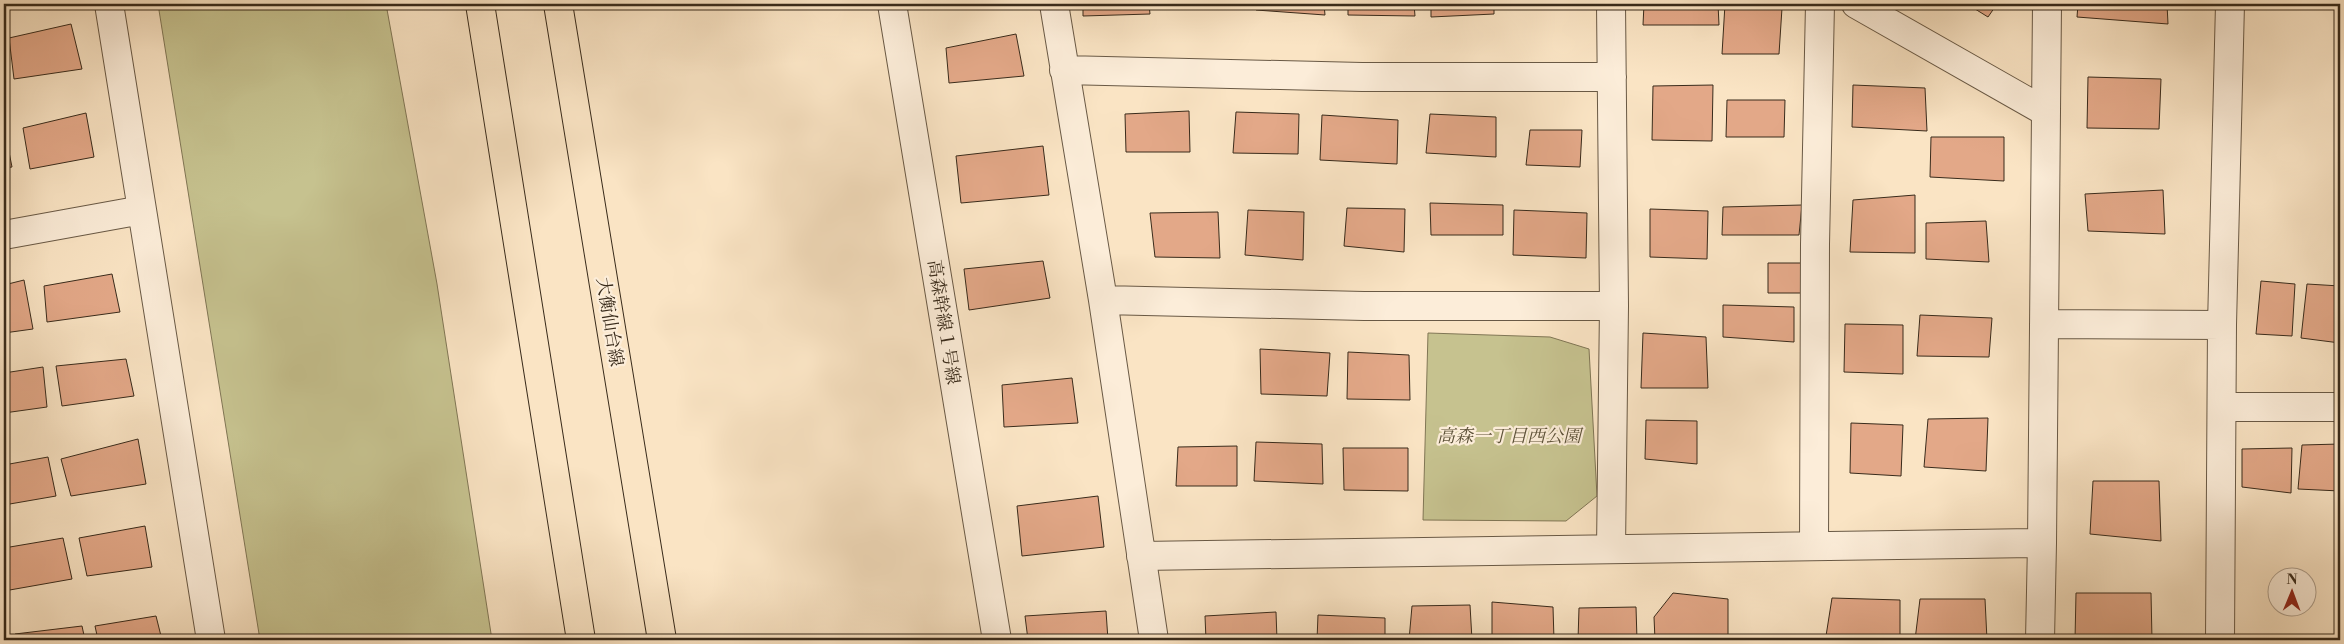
<svg xmlns="http://www.w3.org/2000/svg" width="2344" height="644" font-family="'Libre Bodoni','Noto Serif JP',serif">
  <style>
    .green { fill: #c6c28f; stroke: #807655 }
    .building { fill: #e3a888; stroke: #392b1b }
    .lines { fill: none; stroke-linecap: round; stroke-linejoin: round }
    .minor-casing { stroke: #695945; stroke-width: 30 }
    .major-casing { stroke: #392b1b; stroke-width: 30 }
    .minor { stroke: #fcedd9; stroke-width: 28 }
    .major { stroke: #fae4c4; stroke-width: 28 }
    .labels { text-anchor: middle; stroke-width: 4.5; stroke-linejoin: round; paint-order: stroke }
    .street-label { font-size: 18px; fill: #392b1b; stroke: #fcedd9 }
    .park-label { font-size: 18px; font-style: italic; fill: #5c5138; stroke: #fcedd9 }
  </style>
  <rect width="100%" height="100%" fill="#fae4c4"/>
  <filter id="stains"><feTurbulence type="fractalNoise" baseFrequency=".004" numOctaves="4"/><feColorMatrix values="0 0 0 0 .2 0 0 0 0 .09 0 0 0 0 .02 0 0 0 .5 -.17"/></filter>
  <radialGradient id="worn" r=".72"><stop offset=".6" stop-color="#630" stop-opacity="0"/><stop offset="1" stop-color="#630" stop-opacity=".3"/></radialGradient>
  <!-- green -->
  <path class="green" d="M 158,4 L 386,4 L 437,284 L 492,640 L 260,640 Z
    M 1428,333 L 1550,337 L 1589,349 L 1597,496 L 1566,521 L 1423,520 Z"/>
  <!-- building -->
  <path class="building" d="M 1083,4 L 1149,4 L 1150,14 L 1083,16 Z
    M 1257,4 L 1324,4 L 1325,15 L 1256,10 Z
    M 1348,4 L 1414,4 L 1415,16 L 1348,15 Z
    M 1431,4 L 1494,4 L 1494,14 L 1431,17 Z
    M 1644,4 L 1718,4 L 1719,25 L 1643,25 Z
    M 1725,4 L 1782,8 L 1779,54 L 1722,54 Z
    M 1967,4 L 1997,4 L 1988,17 Z
    M 2078,4 L 2167,4 L 2168,24 L 2077,17 Z
    M 71,24 L 82,69 L 14,79 L 9,38 Z
    M 1016,34 L 1024,76 L 949,83 L 946,48 Z
    M 2088,77 L 2161,79 L 2159,129 L 2087,128 Z
    M 1713,85 L 1712,141 L 1652,140 L 1653,86 Z
    M 1853,85 L 1925,88 L 1927,131 L 1852,127 Z
    M 1727,100 L 1785,100 L 1784,137 L 1726,137 Z
    M 1189,111 L 1190,152 L 1126,152 L 1125,114 Z
    M 1236,112 L 1299,114 L 1298,154 L 1233,153 Z
    M 86,113 L 94,157 L 30,169 L 23,128 Z
    M 1430,114 L 1496,117 L 1496,157 L 1426,153 Z
    M 1322,115 L 1398,120 L 1397,164 L 1320,160 Z
    M 4,127 L 12,167 L 4,168 Z
    M 1530,130 L 1582,130 L 1580,167 L 1526,165 Z
    M 1931,137 L 2004,137 L 2004,181 L 1930,177 Z
    M 1043,146 L 1049,195 L 961,203 L 956,156 Z
    M 2163,190 L 2165,234 L 2088,231 L 2085,194 Z
    M 1915,195 L 1915,253 L 1850,252 L 1853,200 Z
    M 1430,203 L 1503,205 L 1503,235 L 1431,235 Z
    M 1802,205 L 1799,235 L 1722,235 L 1723,207 Z
    M 1347,208 L 1405,209 L 1404,252 L 1344,246 Z
    M 1650,209 L 1708,211 L 1707,259 L 1650,257 Z
    M 1248,210 L 1304,212 L 1303,260 L 1245,255 Z
    M 1514,210 L 1587,213 L 1586,258 L 1513,255 Z
    M 1218,212 L 1220,258 L 1155,257 L 1150,213 Z
    M 1986,221 L 1989,262 L 1926,259 L 1926,223 Z
    M 1043,261 L 1050,298 L 969,310 L 964,269 Z
    M 1768,263 L 1805,263 L 1804,293 L 1768,293 Z
    M 112,274 L 120,312 L 47,322 L 44,286 Z
    M 24,280 L 33,329 L 4,333 L 4,285 Z
    M 2261,281 L 2295,284 L 2292,336 L 2256,334 Z
    M 2307,284 L 2340,286 L 2340,343 L 2301,338 Z
    M 1723,305 L 1794,307 L 1794,342 L 1723,337 Z
    M 1920,315 L 1992,318 L 1989,357 L 1917,356 Z
    M 1845,324 L 1903,325 L 1903,374 L 1844,372 Z
    M 1643,333 L 1706,337 L 1708,388 L 1641,388 Z
    M 1260,349 L 1330,353 L 1327,396 L 1261,394 Z
    M 1348,352 L 1409,355 L 1410,400 L 1347,399 Z
    M 126,359 L 134,396 L 62,406 L 56,366 Z
    M 43,367 L 47,407 L 4,413 L 4,373 Z
    M 1072,378 L 1078,423 L 1004,427 L 1002,385 Z
    M 1988,418 L 1986,471 L 1924,467 L 1928,419 Z
    M 1646,420 L 1697,421 L 1697,464 L 1645,459 Z
    M 1851,423 L 1903,425 L 1901,476 L 1850,473 Z
    M 138,439 L 146,484 L 71,496 L 61,459 Z
    M 1256,442 L 1322,444 L 1323,484 L 1254,481 Z
    M 2340,444 L 2340,491 L 2298,489 L 2302,445 Z
    M 1237,446 L 1237,486 L 1176,486 L 1178,447 Z
    M 1343,448 L 1408,448 L 1408,491 L 1344,490 Z
    M 2292,448 L 2291,493 L 2242,487 L 2242,449 Z
    M 48,457 L 56,496 L 4,505 L 4,465 Z
    M 2093,481 L 2159,481 L 2161,541 L 2090,534 Z
    M 1098,496 L 1104,547 L 1022,556 L 1017,506 Z
    M 145,526 L 152,567 L 87,576 L 79,538 Z
    M 63,538 L 72,579 L 4,591 L 4,548 Z
    M 1673,593 L 1728,599 L 1728,640 L 1655,640 L 1654,617 Z
    M 2076,593 L 2151,593 L 2152,640 L 2075,640 Z
    M 1832,598 L 1900,600 L 1900,640 L 1865,640 L 1826,636 Z
    M 1920,599 L 1985,599 L 1987,640 L 1915,640 Z
    M 1492,602 L 1553,607 L 1554,640 L 1492,640 Z
    M 1470,605 L 1472,640 L 1409,640 L 1412,606 Z
    M 1636,607 L 1637,640 L 1578,640 L 1579,608 Z
    M 1106,611 L 1108,640 L 1028,640 L 1025,616 Z
    M 1276,612 L 1277,640 L 1206,640 L 1205,616 Z
    M 1318,615 L 1385,618 L 1385,640 L 1317,640 Z
    M 156,616 L 162,640 L 98,640 L 95,626 Z
    M 82,626 L 85,640 L 16,640 L 15,634 Z"/>
  <g class="lines">
    <!-- minor casing -->
    <g class="minor-casing">
      <path id="minor" d="M 109,4 L 211,640
        M 892,4 L 997,640
        M 1054,4 L 1103,300 L 1154,640
        M 1856,4 L 2046,112
        M 1064,70 L 1362,77 L 1612,77
        M 4,235 L 142,210
        M 1103,300 L 1364,306 L 1614,306
        M 2044,324 L 2222,325
        M 2223,407 L 2340,407
        M 1814,546 L 1815,244 L 1820,4
        M 1611,549 L 1614,306 L 1611,4
        M 1141,556 L 2042,543
        M 2040,640 L 2042,543 L 2047,4
        M 2220,640 L 2222,325 L 2230,4"/>
    </g>
    <!-- major casing -->
    <g class="major-casing">
      <path id="major" d="M 480,4 L 581,640
        M 558,4 L 662,640"/>
    </g>
    <!-- minor -->
    <use href="#minor" class="minor"/>
    <!-- major -->
    <use href="#major" class="major"/>
  </g>
  <g class="labels">
    <!-- street labels -->
    <g class="street-label">
      <text transform="translate(610 322) rotate(81)" y="6">大衡仙台線</text>
      <text transform="translate(944 322) rotate(81)" y="6">高森幹線１号線</text>
    </g>
    <!-- park labels -->
    <g class="park-label">
      <text x="1509" y="442">高森一丁目西公園</text>
    </g>
  </g>
  <!-- margin -->
  <rect width="2344" height="644" fill="none" stroke="#fae4c4" stroke-width="20"/>
  <rect x="5" y="5" width="2334" height="634" fill="none" stroke="#392b1b" stroke-width="2.5"/>
  <rect x="10" y="10" width="2324" height="624" fill="none" stroke="#392b1b"/>
  <!-- north arrow -->
  <g transform="translate(2292 592) rotate(1)"><circle r="24" fill="#fcedd9" stroke="#ae9f8d"/>
  <path d="M0-4L9 19L0 12L-9 19Z" fill="#8f2418"/>
  <text y="-8" font-size="14" font-weight="bold" text-anchor="middle" fill="#392b1b">N</text>
  </g>
  <rect width="100%" height="100%" filter="url(#stains)"/>
  <rect width="100%" height="100%" fill="url(#worn)"/>
</svg>
